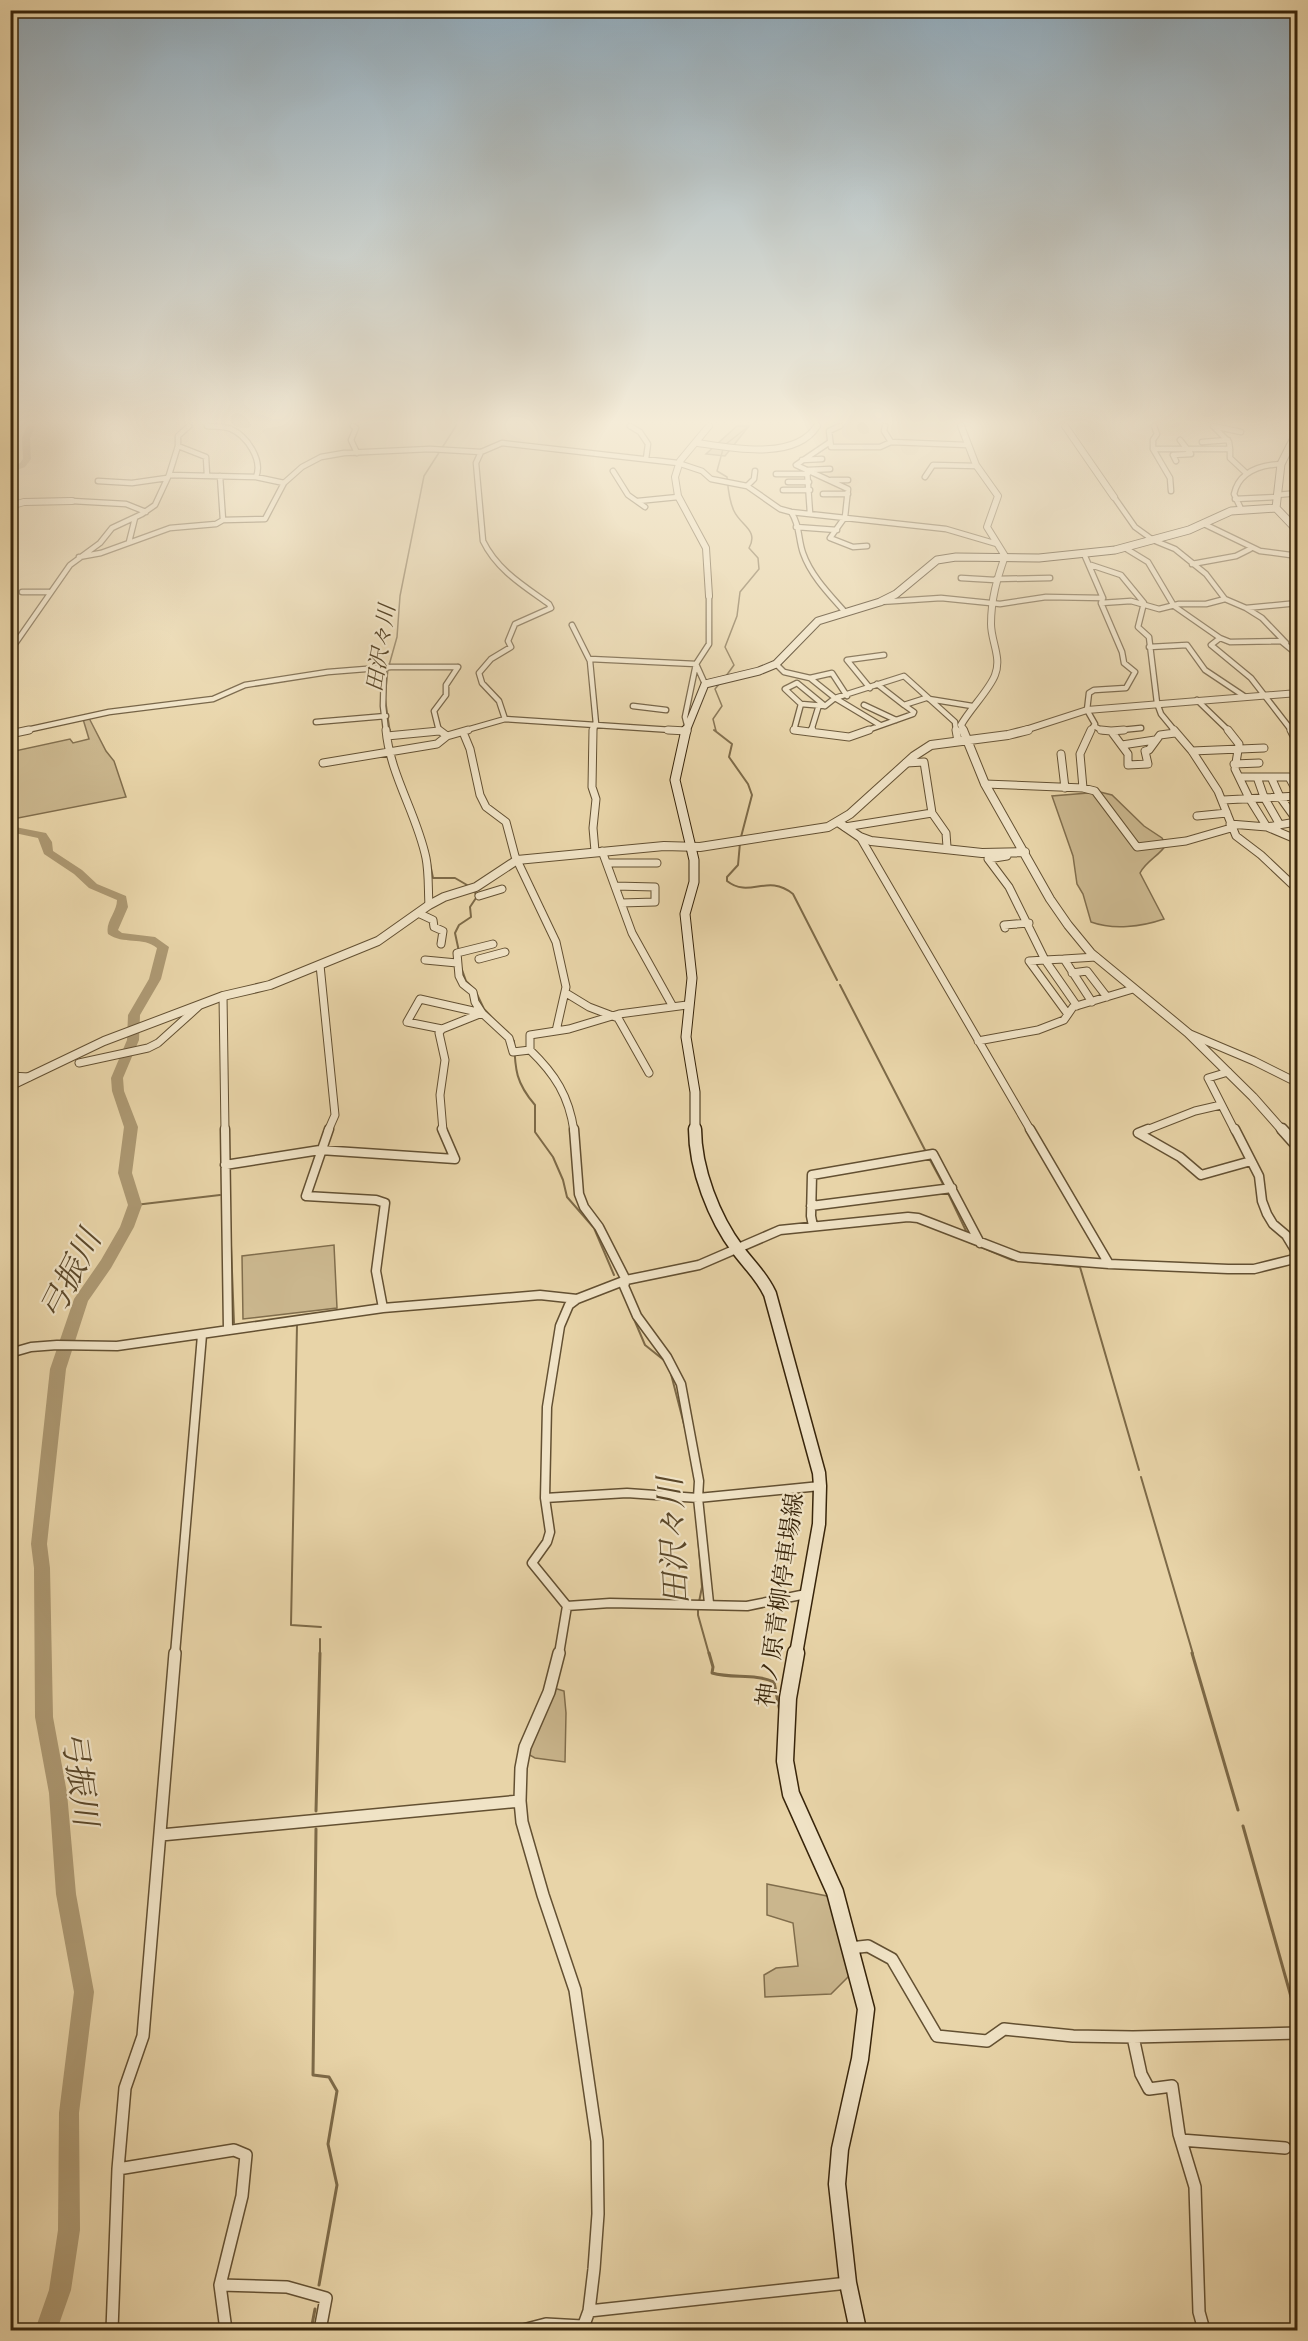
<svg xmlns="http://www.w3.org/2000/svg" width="1308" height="2341" font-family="'IM FELL DW Pica','Noto Serif JP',serif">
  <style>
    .green { fill: #cab68d; stroke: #806d4c; stroke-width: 1.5 }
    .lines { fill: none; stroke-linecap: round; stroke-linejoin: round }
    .stream-far2 { stroke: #7d6a48; stroke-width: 1.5 }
    .stream-far1 { stroke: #7d6a48; stroke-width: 2 }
    .stream { stroke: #7d6a48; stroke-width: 3 }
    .river { fill: #ac9872; fill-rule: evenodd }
    .minor-far3-casing { stroke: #635032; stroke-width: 7 }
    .minor-far2-casing { stroke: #635032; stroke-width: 9 }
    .minor-far1-casing { stroke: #635032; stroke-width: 11 }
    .minor-casing { stroke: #635032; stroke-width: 14 }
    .tertiary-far2-casing { stroke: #635032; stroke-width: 8 }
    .tertiary-far1-casing { stroke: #635032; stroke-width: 10 }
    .tertiary-casing { stroke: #635032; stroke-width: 13 }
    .secondary-far3-casing { stroke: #37240a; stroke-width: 9 }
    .secondary-far2-casing { stroke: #37240a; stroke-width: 11 }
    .secondary-far1-casing { stroke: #37240a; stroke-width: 15 }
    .secondary-casing { stroke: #37240a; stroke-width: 19 }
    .minor-far3 { stroke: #f0e3c6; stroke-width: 4.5 }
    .minor-far2 { stroke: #f0e3c6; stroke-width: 7 }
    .minor-far1 { stroke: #f0e3c6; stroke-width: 8 }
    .minor { stroke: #f0e3c6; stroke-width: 11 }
    .tertiary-far2 { stroke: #f0e3c6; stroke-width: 6 }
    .tertiary-far1 { stroke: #f0e3c6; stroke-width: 8 }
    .tertiary { stroke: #f0e3c6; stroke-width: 10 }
    .secondary-far3 { stroke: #f0e3c6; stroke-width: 7 }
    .secondary-far2 { stroke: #f0e3c6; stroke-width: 9 }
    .secondary-far1 { stroke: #f0e3c6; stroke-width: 12 }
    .secondary { stroke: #f0e3c6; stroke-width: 16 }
    .labels { text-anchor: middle; stroke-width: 4.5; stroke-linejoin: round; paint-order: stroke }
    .far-water-label { font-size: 22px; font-style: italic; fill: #5a4729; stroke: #f0e3c6 }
    .street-label { font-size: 24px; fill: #37240a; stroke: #f0e3c6 }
    .near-water-label { font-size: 32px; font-style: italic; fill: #5a4729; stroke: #f0e3c6 }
  </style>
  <rect width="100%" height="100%" fill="#e8d4a8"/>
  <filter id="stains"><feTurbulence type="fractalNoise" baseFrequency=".00333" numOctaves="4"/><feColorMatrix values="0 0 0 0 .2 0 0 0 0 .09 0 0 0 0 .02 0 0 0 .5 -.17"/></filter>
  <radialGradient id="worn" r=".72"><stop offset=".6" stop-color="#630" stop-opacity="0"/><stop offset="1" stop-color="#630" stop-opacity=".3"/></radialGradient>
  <!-- green -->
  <path class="green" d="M 737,426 L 749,426 L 725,456 L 706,454 Z
    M 89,718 L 106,751 L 114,761 L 126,797 L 13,819 L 10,816 L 10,752 L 70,739 L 73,743 L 89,739 L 83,719 Z
    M 1100,792 L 1112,795 L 1144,826 L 1162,838 L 1166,845 C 1159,856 1146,861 1140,873 L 1164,919 C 1141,927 1113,930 1091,922 L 1083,894 L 1077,884 L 1073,856 L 1052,796 Z
    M 334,1245 L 337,1308 L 243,1319 L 242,1256 Z
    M 554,1688 L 564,1691 L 566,1713 L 565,1762 L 535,1758 L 526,1753 Z
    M 767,1884 L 827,1896 L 832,1902 L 850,1975 L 831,1994 L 765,1997 L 764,1975 L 776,1968 L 798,1966 L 793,1923 L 767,1915 Z"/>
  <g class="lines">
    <!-- stream-far2 -->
    <path class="stream-far2" d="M 726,444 L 749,426
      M 723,449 L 717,471 L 727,477 C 728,488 729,501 734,511 C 741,526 759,530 749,548 L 758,558 L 759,569 L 740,592 L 737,616 L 725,647 L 734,665 L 726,676
      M 390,731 L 385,697 L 388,669 L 397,637 L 400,596 L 424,476 L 456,426
      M 716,731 L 713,719 L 722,706 L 715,689 L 720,683"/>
    <!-- stream-far1 -->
    <path class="stream-far1" d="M 390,730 L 390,733
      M 714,730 L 732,744 L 729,757 L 748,784 L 752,795 L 741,837
      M 740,843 L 738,865 L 727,877 L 727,881 C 750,899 767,873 793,894 L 837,980
      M 427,849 L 433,878 L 455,878 L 467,885
      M 461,961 L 455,933 L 459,925 L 471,917 L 470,907 L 476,898 L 475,891
      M 461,967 L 466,981 L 475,990 L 484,1009 L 514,1041 C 515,1070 516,1083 535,1105 L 535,1132 L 553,1157 L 563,1180 L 567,1197 L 594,1228 L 614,1275
      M 840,985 L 925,1150
      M 929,1158 L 943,1184
      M 948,1193 L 967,1233
      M 229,1194 L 234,1323
      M 135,1205 L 220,1195
      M 969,1242 L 1012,1260 L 1080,1267 L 1139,1470
      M 628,1305 L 645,1345 L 665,1361
      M 281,1327 L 297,1325 L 291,1625 L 321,1627
      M 671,1374 L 686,1432
      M 1141,1477 L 1193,1654
      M 698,1536 L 702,1587 L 699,1602
      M 698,1607 L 698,1615 L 709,1654
      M 320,1654 L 320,1639"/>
    <!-- stream -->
    <path class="stream" d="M 709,1653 L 713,1667 L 712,1673 C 733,1679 754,1673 774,1682 L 780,1712
      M 1192,1653 L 1238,1810
      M 316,1811 L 320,1653
      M 1243,1826 L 1297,2018
      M 316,1829 L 313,2075 L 329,2077 L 337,2091 L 328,2144 L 337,2185 L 319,2285
      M 311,2330 L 315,2309"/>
    <!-- river -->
    <path class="river" d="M 27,426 L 35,426 L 30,438 L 31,459 L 25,467 L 10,473 L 10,468 L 20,463 L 23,459 L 22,438 Z
      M 10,826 L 46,833 L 52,842 L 53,851 L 82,870 L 97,884 L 126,896 L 128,907 L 118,930 L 122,933 L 155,937 L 169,947 L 161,979 L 140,1015 L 139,1040 L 123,1078 L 124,1091 L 138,1127 L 132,1173 L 142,1205 L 134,1227 L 111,1268 L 88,1301 L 66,1369 L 47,1544 L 50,1568 L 53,1717 L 67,1793 L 76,1894 L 94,1992 L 79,2113 L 80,2230 L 71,2290 L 57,2330 L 35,2330 L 49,2290 L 58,2230 L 59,2113 L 74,1992 L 56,1894 L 49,1793 L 35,1717 L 34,1568 L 31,1544 L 50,1369 L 74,1299 L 101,1260 L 120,1227 L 128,1205 L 118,1173 L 124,1127 L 112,1091 L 111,1078 L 127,1040 L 128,1015 L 149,979 L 157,948 C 143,936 123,945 108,934 C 105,922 117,912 117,900 L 89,888 L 74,874 L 44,854 L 38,838 L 10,832 Z"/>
    <!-- minor-far3 casing -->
    <g class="minor-far3-casing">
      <path id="minor-far3" d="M 207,426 C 215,427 224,426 231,429 C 247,436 263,460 256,477
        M 353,426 L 356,428 L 351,440 L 357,453
        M 630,426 L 640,432 L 648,444 L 646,459
        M 840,426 L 829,431 L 831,447 L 880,447 L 891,442 L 967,445
        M 885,426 L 884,431 L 891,442
        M 1154,426 L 1157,434 L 1153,440 L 1153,449 L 1230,449 L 1229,442 L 1213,426
        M 1213,426 L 1241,432
        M 830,442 L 796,465 L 848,489 L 845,517 L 830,538 L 853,547 L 867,546
        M 1202,442 L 1228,440
        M 178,446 L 206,457 L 207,475
        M 1153,449 L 1170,478 L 1171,491
        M 1230,449 L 1230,458 L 1246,473
        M 481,452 L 476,463 L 483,541 C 497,570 524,586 549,604 L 551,608 L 515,624 L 508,641 L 511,647 L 491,659 L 479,673 L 482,683 L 499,701 L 505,719
        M 802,460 L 822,459
        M 1176,461 L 1173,455 L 1191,454 L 1180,440
        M 807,470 L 810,513
        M 808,470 L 830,469
        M 613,471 L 628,495 L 645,507
        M 776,474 L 808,474
        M 169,475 L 256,477 L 284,483
        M 220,476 L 223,520
        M 925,477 L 933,465 L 977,466
        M 831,480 L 848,480
        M 98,481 L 132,483 L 167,478
        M 788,482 L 809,482
        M 747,486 L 754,479 L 755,471
        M 783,490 L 810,490
        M 823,494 L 848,494
        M 1277,495 L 1298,493
        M 1114,497 L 1135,527 L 1153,540 L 1175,549 L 1206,574 L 1225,599 L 1246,608 L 1298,603
        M 1235,499 L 1276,497
        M 72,501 L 126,504 L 146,512
        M 638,501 L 678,497
        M 1241,509 L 1234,494 C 1239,472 1260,465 1281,464
        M 791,512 C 800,525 798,539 803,553 C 811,576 830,595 845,612
        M 1204,524 L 1260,551 L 1298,556
        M 796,527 L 837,530
        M 129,542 L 135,518
        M 1125,548 L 1148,562 L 1174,606 L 1220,638 L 1230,642 L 1281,641 L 1298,655
        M 1084,554 L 1103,598
        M 79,557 L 101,553 L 170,528 L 216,524 L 223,520 L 265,519 L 284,483 L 302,467 L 321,457 L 344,453 L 430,449 L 481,452 L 502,443 L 678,463 L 702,471 L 711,479 L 747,486 L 780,509 L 791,512 L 946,529 L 997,544
        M 1192,564 L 1236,556 L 1250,549
        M 1091,565 L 1121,575 L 1144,603 L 1138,627 L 1149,637 L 1157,703 L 1161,714 L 1175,731
        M 961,578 L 995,580
        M 996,579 L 1050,578
        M 22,592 L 49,592
        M 880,602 L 941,598 L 1000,604 L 1046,597 L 1103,598
        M 1101,603 L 1131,601 L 1159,609 L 1179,604 L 1206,604 L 1225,599
        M 1246,608 L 1262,618 L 1286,643
        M 572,625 L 590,661 L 596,724 L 593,731
        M 1220,638 L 1211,645 L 1251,678 L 1292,731
        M 1149,647 L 1187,645 L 1205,670 L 1244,696
        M 10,651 L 70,565 L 100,543 L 112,528 L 142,514 L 155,505 L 169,475 L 178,446 L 178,436 L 189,426
        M 590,659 L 696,664
        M 696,664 L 705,684
        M 776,664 L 784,672 L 810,678
        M 384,668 L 383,706 L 386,731
        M 797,683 L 825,706 L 801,704 L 785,689 Z
        M 877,684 L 904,705
        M 870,688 L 847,660 L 884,655
        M 929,699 L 972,706
        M 1197,700 L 1229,731
        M 801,704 L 794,730 L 804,731
        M 864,705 L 896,720
        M 633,706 L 666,710
        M 825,706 L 835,698 L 810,678 L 832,673 L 847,696
        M 316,722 L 386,716
        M 687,725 L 685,717 L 696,664 L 709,644 L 709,596
        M 880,725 L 835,698 L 904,676 L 955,722 L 956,731
        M 1094,726 L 1103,731 L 1111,731
        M 22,731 L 109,712 L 213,699 L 245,685 L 328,672 L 391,667 L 458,667
        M 437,731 L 439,731
        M 439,731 L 434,711 L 446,695 L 446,685 L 458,667
        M 463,731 L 505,719 L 687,731
        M 811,731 L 819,705
        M 865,731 L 913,714 L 914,712 L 904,705 L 926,698
        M 1090,731 L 1095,724 L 1087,710 L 1089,693 L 1094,690 L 1126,688 L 1135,672 L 1124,663 L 1122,652 L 1101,603 L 1103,598
        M 1111,731 L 1141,728"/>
    </g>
    <!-- minor-far2 casing -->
    <g class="minor-far2-casing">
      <path id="minor-far2" d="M 386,730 C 390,775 417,814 426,858 C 429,873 428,890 429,905
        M 439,730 L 447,736
        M 593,730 L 592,787 L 596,799 L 593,828 L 595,851
        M 668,730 L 687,731
        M 794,730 L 849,737 L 869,730
        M 956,730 L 958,741
        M 1101,730 L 1111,731
        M 1124,730 L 1111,731 L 1128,754 L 1128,765 L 1148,764 L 1145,751 L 1149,750 L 1160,735 L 1175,733
        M 1174,730 L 1192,751 L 1218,791 L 1236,836 L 1261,855 L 1298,890
        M 1228,730 L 1239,744 L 1235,769 L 1249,798 L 1267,827 L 1298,840
        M 1291,730 L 1298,744
        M 463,732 L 470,749 L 480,795 L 486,807 L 506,822 L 515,856 L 556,942 L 566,987 L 556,1031
        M 811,732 L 812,730
        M 10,734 L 29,730
        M 387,736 L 439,731
        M 1122,745 L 1155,740
        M 1192,751 L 1264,748
        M 1061,754 L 1065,788
        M 323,763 L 437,744 L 447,736 L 468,730
        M 906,763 L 924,762 L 932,813 L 946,833 L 947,847
        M 1234,764 L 1259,763
        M 1240,777 L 1271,777
        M 1257,777 L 1264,797 L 1280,825
        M 985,784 L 1083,788 L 1095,791 L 1137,847 L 1186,841 L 1231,828
        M 1083,788 L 1080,754 L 1091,730
        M 1298,794 L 1289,777 L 1271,777 L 1280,797 L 1298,822
        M 1223,800 L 1298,796
        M 1197,816 L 1227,813
        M 1230,824 L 1267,827 L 1296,822
        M 845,827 L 932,813
        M 860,837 L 1031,1131
        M 602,851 L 632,933 L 672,1005
        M 1007,856 L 988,859 L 1009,887 L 1045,960 L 1029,961 L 1067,1013
        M 608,863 L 657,863
        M 615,886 L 655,887 L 655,902 L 621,903
        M 479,896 L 502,889
        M 418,913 L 433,920 L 434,927 L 443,931 L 441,944
        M 1005,928 L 1004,925 L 1029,923
        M 479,959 L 505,952
        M 425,960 L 457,963
        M 1045,960 L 1077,1006
        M 1045,960 L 1064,959
        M 320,965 L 335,1115 L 328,1131
        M 1072,973 L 1087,971 L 1107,997
        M 566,993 L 589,1007 L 618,1018 L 649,1073
        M 223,996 L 225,1131
        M 1092,1002 L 1064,959 L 1096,957
        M 482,1013 L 475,1002 L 473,992 L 463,984 L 459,976 L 457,953 L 493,944
        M 442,1029 L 407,1022 L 420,999 L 482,1013
        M 1190,1034 L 1254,1061 L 1298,1083
        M 978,1041 L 1038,1030 L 1064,1020 L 1073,1007 L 1133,989
        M 530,1050 L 530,1035 L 569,1029 L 619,1014 L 687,1005
        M 79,1063 L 148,1048 L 158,1043 L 198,1007
        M 1228,1072 L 1208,1078 L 1235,1131
        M 10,1076 L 29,1077
        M 443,1131 L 440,1095 L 445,1060 L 439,1033 L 442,1029 L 482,1013 L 509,1038 L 513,1052 L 530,1050 C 555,1074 569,1096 574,1131
        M 1144,1131 L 1195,1111 L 1221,1105"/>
    </g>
    <!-- minor-far1 casing -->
    <g class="minor-far1-casing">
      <path id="minor-far1" d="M 225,1129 L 228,1329
        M 329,1129 L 306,1196 L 376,1200 L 385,1203 L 376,1271 L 383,1308
        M 574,1129 L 579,1194 L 584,1207 L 599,1227 L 626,1280 L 624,1286 L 637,1316 L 667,1357 L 681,1384 L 699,1481 L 698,1498 L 709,1603
        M 1030,1129 L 1109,1264
        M 1148,1129 L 1138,1133 L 1180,1157 L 1201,1175 L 1251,1161
        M 1235,1129 L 1259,1176 L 1262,1201 L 1267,1214 L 1273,1224 L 1286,1235 L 1298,1255
        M 225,1165 L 320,1150 L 455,1159 L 442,1129
        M 811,1206 L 952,1188
        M 813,1226 L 811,1216 L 812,1175 L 933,1154 L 980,1243
        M 10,1353 L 31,1347 L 57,1345 L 117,1346 L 383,1308 L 540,1295 L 577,1299
        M 545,1498 L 627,1493 L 698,1498 L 820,1486
        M 567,1606 L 610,1603 L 747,1606 L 806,1594
        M 175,1654 L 202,1335
        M 559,1654 L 567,1606 L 532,1563 L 547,1542 L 550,1532 L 545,1498 L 547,1407 L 560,1326 L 569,1305 L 577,1299 L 626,1280 L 699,1265 L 780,1230 L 908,1217 L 918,1218 L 1019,1257 L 1109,1264 L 1228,1269 L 1254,1269 L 1298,1258"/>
    </g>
    <!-- minor casing -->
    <g class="minor-casing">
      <path id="minor" d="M 559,1653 L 549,1692 L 525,1747 L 521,1768 L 520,1801 L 522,1822 L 543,1895 L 575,1990 L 597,2141 L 598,2214 L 594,2269 L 589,2311 L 582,2330
        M 161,1835 L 520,1801
        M 850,1948 L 868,1946 L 892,1959 L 937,2036 L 987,2041 L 1004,2029 L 1073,2036 L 1133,2037 L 1298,2033
        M 1133,2037 L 1141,2074 L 1149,2089 L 1172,2086 L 1179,2134 L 1195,2187 L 1199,2312 L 1204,2330
        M 1181,2140 L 1285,2148
        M 118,2169 L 234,2150 L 246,2155 L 242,2196 L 220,2285 L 287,2287 L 326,2298 L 320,2330
        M 220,2285 L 226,2330
        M 589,2311 L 848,2283
        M 112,2330 L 118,2169 L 125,2088 L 143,2036 L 175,1653
        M 523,2330 L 546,2324 L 582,2326"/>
    </g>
    <!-- tertiary-far2 casing -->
    <g class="tertiary-far2-casing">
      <path id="tertiary-far2" d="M 709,426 L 680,461 L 675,477 L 678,496 L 706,548 L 709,596
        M 961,426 L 976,465 L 998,496 L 987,527 L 1005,556 C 997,579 991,599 991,624 C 991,641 1002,658 995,675 C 990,689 970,709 961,725 L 964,731
        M 1065,426 L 1114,497
        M 698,443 C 731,448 795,461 817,426
        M 10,506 L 24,502 L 72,501
        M 1022,731 L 1087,710 L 1298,693"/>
    </g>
    <!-- tertiary-far1 casing -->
    <g class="tertiary-far1-casing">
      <path id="tertiary-far1" d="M 963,730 L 985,784 L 1050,899 L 1068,925 L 1091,953 L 1188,1033 L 1253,1097 L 1283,1131
        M 838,822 L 860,837 L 871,841 L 982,853 L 1025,852
        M 10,1086 L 104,1041 L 223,996 L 270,985 L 378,941 L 429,905 L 444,897 L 476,887 L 517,860 L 664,846 L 700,847 L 828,827 L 850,814 L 914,756 L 931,745 L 1008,735 L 1028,730"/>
    </g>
    <!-- tertiary casing -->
    <g class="tertiary-casing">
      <path id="tertiary" d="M 1282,1129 L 1298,1147"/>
    </g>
    <!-- secondary-far3 casing -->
    <g class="secondary-far3-casing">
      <path id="secondary-far3" d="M 1298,430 L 1281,464 L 1276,508 L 1298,531
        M 686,731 L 705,684 L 759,671 L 776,664 L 818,621 L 880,602 L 896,594 L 937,560 L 956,557 L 1039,558 L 1115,550 L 1189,530 L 1231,511 L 1276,508"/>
    </g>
    <!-- secondary-far2 casing -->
    <g class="secondary-far2-casing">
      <path id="secondary-far2" d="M 686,730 L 675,780 L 694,860 L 694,882 L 685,914 L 692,978 L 686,1037 L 695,1092 L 695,1131"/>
    </g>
    <!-- secondary-far1 casing -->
    <g class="secondary-far1-casing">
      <path id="secondary-far1" d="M 695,1129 C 695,1169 714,1218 738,1250 C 750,1266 761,1275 770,1294 L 819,1473 L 820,1486 L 819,1524 L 796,1654"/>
    </g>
    <!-- secondary casing -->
    <g class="secondary-casing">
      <path id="secondary" d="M 796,1653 L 788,1698 L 785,1761 L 791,1794 L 835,1892 L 866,2009 L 860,2059 L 840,2149 L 837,2184 L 848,2283 L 858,2330"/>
    </g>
    <!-- minor-far3 -->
    <use href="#minor-far3" class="minor-far3"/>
    <!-- minor-far2 -->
    <use href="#minor-far2" class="minor-far2"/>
    <!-- minor-far1 -->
    <use href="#minor-far1" class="minor-far1"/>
    <!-- minor -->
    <use href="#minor" class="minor"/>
    <!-- tertiary-far2 -->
    <use href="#tertiary-far2" class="tertiary-far2"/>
    <!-- tertiary-far1 -->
    <use href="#tertiary-far1" class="tertiary-far1"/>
    <!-- tertiary -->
    <use href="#tertiary" class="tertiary"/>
    <!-- secondary-far3 -->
    <use href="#secondary-far3" class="secondary-far3"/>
    <!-- secondary-far2 -->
    <use href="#secondary-far2" class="secondary-far2"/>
    <!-- secondary-far1 -->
    <use href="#secondary-far1" class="secondary-far1"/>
    <!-- secondary -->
    <use href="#secondary" class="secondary"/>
  </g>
  <!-- sky -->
  <linearGradient id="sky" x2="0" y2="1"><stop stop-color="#90a9b9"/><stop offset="0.56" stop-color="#f5ecd8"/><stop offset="1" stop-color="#f5ecd8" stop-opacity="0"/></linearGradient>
  <rect width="1308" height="754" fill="url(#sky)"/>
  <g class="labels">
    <!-- far-water labels -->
    <g class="far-water-label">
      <text transform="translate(380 648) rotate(-81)" y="8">田沢々川</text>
    </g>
    <!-- street labels -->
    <g class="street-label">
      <text transform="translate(780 1600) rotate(-82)" y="8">神ノ原青柳停車場線</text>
    </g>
    <!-- near-water labels -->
    <g class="near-water-label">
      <text transform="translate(70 1275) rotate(-63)" y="11">弓振川</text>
      <text transform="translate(673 1541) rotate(-93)" y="11">田沢々川</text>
      <text transform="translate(80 1778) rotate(82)" y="11">弓振川</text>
    </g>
  </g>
  <!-- margin -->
  <rect width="1308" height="2341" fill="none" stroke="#e8d4a8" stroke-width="36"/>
  <rect x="12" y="12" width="1284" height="2317" fill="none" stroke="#37240a" stroke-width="3"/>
  <rect x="18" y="18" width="1272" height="2305" fill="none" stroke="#37240a" stroke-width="1.5"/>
  <rect width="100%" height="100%" filter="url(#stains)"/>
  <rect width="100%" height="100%" fill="url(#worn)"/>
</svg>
